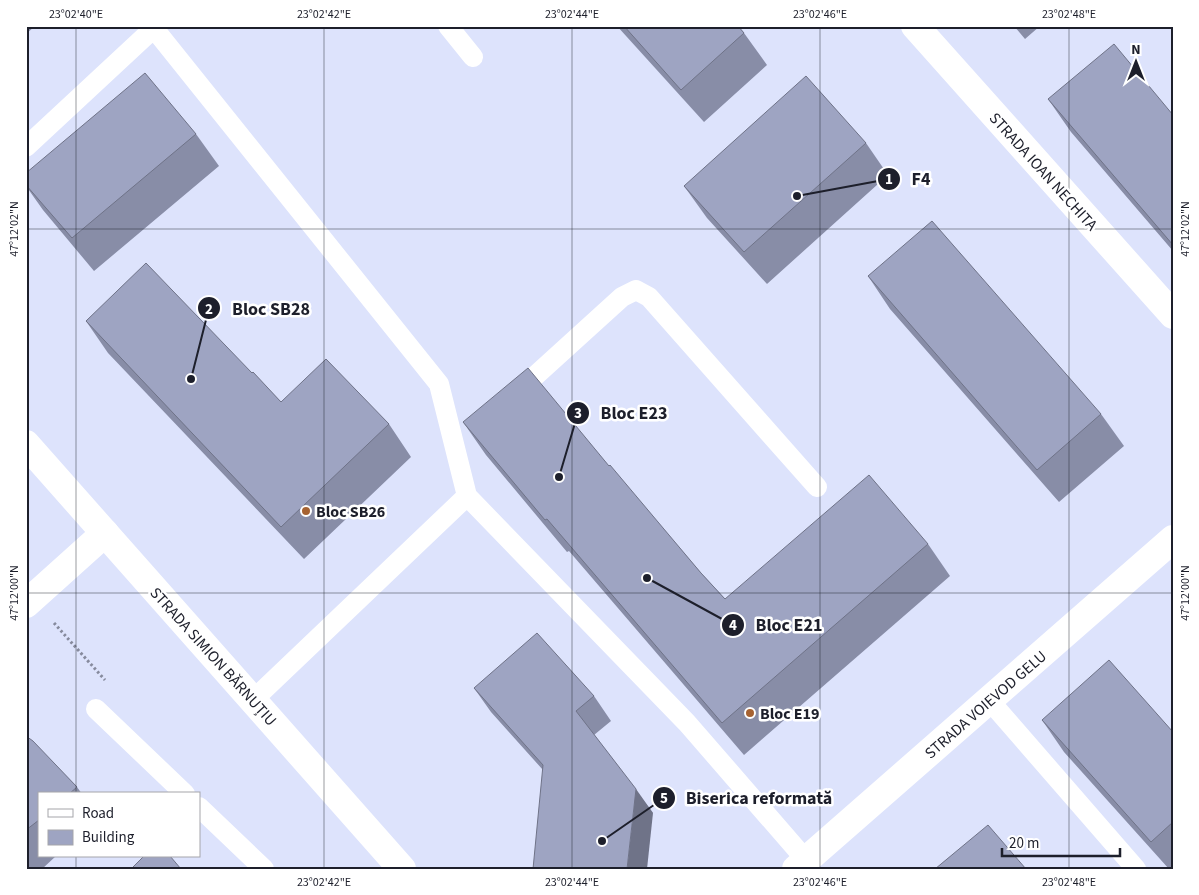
<svg xmlns="http://www.w3.org/2000/svg" width="1199" height="895" font-family="'Source Sans 3',sans-serif">
  <style>
    .lines { fill: none; stroke-linecap: round; stroke-linejoin: round }
    .path { stroke: #868a9d; stroke-width: 3; stroke-dasharray: 2.5 2.5; stroke-linecap: butt }
    .service { stroke: #fff; stroke-width: 20 }
    .minor { stroke: #fff; stroke-width: 28 }
    .tertiary { stroke: #fff; stroke-width: 28 }
    .wall { fill: #888da7 }
    .shaded-wall { fill: #6f7388 }
    .building { fill: #9ea4c2; stroke: #6f7388 }
    .ticks { fill: none; stroke: #1d1f2b; stroke-width: 1; stroke-opacity: 0.45 }
    .poi-dot { fill: #a66231; stroke: #fff; stroke-width: 2 }
    .labels { text-anchor: middle; stroke-width: 5; stroke-linejoin: round; paint-order: stroke }
    .street-label { font-size: 16px; fill: #1d1f2b; stroke: #fff }
    .poi-label { font-size: 16px; font-weight: bold; fill: #1d1f2b; stroke: #fff; text-anchor: start }
    .leader { fill: none; stroke: #1d1f2b; stroke-width: 2 }
    .callout-dot { fill: #1d1f2b; stroke: #fff; stroke-width: 2 }
    .mark-label { font-size: 15px; text-anchor: middle; font-weight: bold; fill: #fff }
    .callout-label { font-size: 18px; text-anchor: middle; font-weight: bold; fill: #1d1f2b; stroke: #fff; stroke-width: 5; stroke-linejoin: round; paint-order: stroke }
    .neatline { fill: none; stroke: #1d1f2b; stroke-width: 2 }
    .ticks-label { font-size: 12px; text-anchor: middle; fill: #1d1f2b }
  </style>
  <rect width="100%" height="100%" fill="#dde3fc"/>
  <g class="lines">
    <!-- path -->
    <path class="path" d="M 54,623 L 105,680"/>
    <!-- service -->
    <path class="service" d="M 152,26 L 439,384 L 467,496 L 253,700
      M 448,26 L 473,57
      M 26,147 L 154,28
      M 514,395 L 622,297 L 636,290 L 649,297 L 817,487
      M 467,496 L 687,723 L 806,860
      M 989,700 L 1136,869
      M 96,709 L 185,794
      M 199,807 L 264,869"/>
    <!-- minor -->
    <path class="minor" d="M 915,26 L 1173,315
      M 26,604 L 105,533"/>
    <!-- tertiary -->
    <path class="tertiary" d="M 26,444 L 402,869
      M 796,869 L 1173,539"/>
  </g>
  <!-- wall -->
  <path class="wall" d="M 26,26 L 35,26 L 26,34 Z
    M 617,26 L 738,26 L 744,33 L 767,65 L 704,122 Z
    M 1014,26 L 1040,26 L 1025,39 Z
    M 1048,99 L 1173,115 L 1173,251 L 1071,132 Z
    M 196,134 L 219,166 L 94,271 L 43,210 L 26,186 L 26,173 Z
    M 866,143 L 888,175 L 767,284 L 707,218 L 684,186 Z
    M 868,276 L 1101,414 L 1124,446 L 1059,502 L 890,309 Z
    M 86,321 L 252,373 L 281,402 L 389,424 L 411,457 L 304,559 L 108,353 Z
    M 463,422 L 609,466 L 701,573 L 725,599 L 928,544 L 950,576 L 744,755 L 569,551 L 567,552 L 486,455 Z
    M 474,688 L 594,696 L 611,721 L 594,735 L 653,813 L 543,770 L 491,712 Z
    M 1042,720 L 1173,732 L 1173,869 L 1169,869 L 1064,752 Z
    M 26,736 L 77,787 L 82,794 L 39,794 L 39,856 L 56,856 L 42,869 L 26,869 Z"/>
  <!-- shaded-wall -->
  <path class="shaded-wall" d="M 636,789 L 653,813 L 647,869 L 627,869 Z"/>
  <!-- building -->
  <path class="building" d="M 624,26 L 738,26 L 744,33 L 681,90 Z
    M 1114,44 L 1173,115 L 1173,245 L 1048,99 Z
    M 145,73 L 196,134 L 72,238 L 26,185 L 26,173 Z
    M 806,76 L 866,143 L 744,252 L 684,186 Z
    M 932,221 L 1101,414 L 1037,470 L 868,276 Z
    M 146,263 L 252,373 L 253,372 L 281,402 L 326,359 L 389,424 L 281,527 L 86,321 Z
    M 528,368 L 609,466 L 610,465 L 701,573 L 725,599 L 869,475 L 928,544 L 722,723 L 547,519 L 545,520 L 463,422 Z
    M 537,633 L 594,696 L 576,711 L 636,789 L 627,869 L 533,869 L 543,765 L 474,688 Z
    M 1109,660 L 1173,732 L 1173,822 L 1151,842 L 1042,720 Z
    M 26,736 L 33,741 L 77,787 L 69,794 L 39,794 L 39,820 L 26,830 Z
    M 988,825 L 1026,869 L 935,869 Z
    M 144,856 L 170,856 L 181,869 L 131,869 Z"/>
  <!-- ticks -->
  <path class="ticks" d="M 76,26 L 76,794M 324,26 L 324,869M 572,26 L 572,869M 820,26 L 820,869M 1069,26 L 1069,869M 26,229 L 1173,229M 26,593 L 1173,593M 76,856 L 76,869"/>
  <!-- markers -->
  <g class="poi-dot">
    <circle cx="306" cy="511" r="5"/>
    <circle cx="750" cy="713" r="5"/>
  </g>
  <g class="labels">
    <!-- street labels -->
    <g class="street-label">
      <text transform="translate(1044 171) rotate(48)" y="6">STRADA IOAN NECHITA</text>
      <text transform="translate(214 656) rotate(48)" y="6">STRADA SIMION BĂRNUȚIU</text>
      <text transform="translate(985 704) rotate(-41)" y="6">STRADA VOIEVOD GELU</text>
    </g>
    <!-- poi labels -->
    <g class="poi-label">
      <text x="316" y="517">Bloc SB26</text>
      <text x="760" y="719">Bloc E19</text>
    </g>
  </g>
  <!-- callouts -->
  <path class="leader" d="M797 196L889 179M191 379L209 308M559 477L578 413M647 578L733 625M602 841L664 798"/>
  <g class="callout-dot">
    <circle cx="797" cy="196" r="5"/>
    <circle cx="191" cy="379" r="5"/>
    <circle cx="559" cy="477" r="5"/>
    <circle cx="647" cy="578" r="5"/>
    <circle cx="602" cy="841" r="5"/>
    <circle cx="889" cy="179" r="12"/>
    <circle cx="209" cy="308" r="12"/>
    <circle cx="578" cy="413" r="12"/>
    <circle cx="733" cy="625" r="12"/>
    <circle cx="664" cy="798" r="12"/>
  </g>
  <g class="mark-label">
    <text x="889" y="184">1</text>
    <text x="209" y="314">2</text>
    <text x="578" y="418">3</text>
    <text x="733" y="630">4</text>
    <text x="664" y="803">5</text>
  </g>
  <g class="callout-label">
    <text x="921" y="185">F4</text>
    <text x="271" y="315">Bloc SB28</text>
    <text x="634" y="419">Bloc E23</text>
    <text x="789" y="631">Bloc E21</text>
    <text x="759" y="804">Biserica reformată</text>
  </g>
  <!-- border -->
  <rect width="1199" height="895" fill="none" stroke="#ffffff" stroke-width="55"/>
  <!-- legend -->
  <rect x="38" y="792" width="162" height="65" fill="#ffffff" stroke="#a5a5aa"/>
  <rect x="48" y="809" width="25" height="8" fill="#ffffff" stroke="#a5a5aa"/>
  <text x="82" y="818" font-size="15" fill="#1d1f2b">Road</text>
  <rect x="48" y="830" width="25" height="15" fill="#9ea4c2" stroke="#a5a5aa"/>
  <text x="82" y="842" font-size="15" fill="#1d1f2b">Building</text>
  <!-- north arrow -->
  <g transform="translate(1136 62)" stroke="#ffffff" stroke-width="4" paint-order="stroke">
  <path d="M0-4L9 19L0 12L-9 19Z" fill="#1d1f2b"/>
  <text y="-8" font-size="14" font-weight="bold" text-anchor="middle" fill="#1d1f2b">N</text>
  </g>
  <!-- scale -->
  <path d="M1002 848v8h118v-8" fill="none" stroke="#1d1f2b" stroke-width="2.5"/>
  <text x="1009" y="848" font-size="15" fill="#1d1f2b" stroke="#ffffff" stroke-width="4" paint-order="stroke">20 m</text>
  <rect x="28" y="28" width="1144" height="840" class="neatline"/>
  <g class="ticks-label">
    <text x="76" y="18">23°02'40"E</text>
    <text x="324" y="18">23°02'42"E</text>
    <text x="572" y="18">23°02'44"E</text>
    <text x="820" y="18">23°02'46"E</text>
    <text x="1069" y="18">23°02'48"E</text>
    <text transform="translate(14 229) rotate(-90)" y="4">47°12'02"N</text>
    <text transform="translate(1185 229) rotate(-90)" y="4">47°12'02"N</text>
    <text transform="translate(14 593) rotate(-90)" y="4">47°12'00"N</text>
    <text transform="translate(1185 593) rotate(-90)" y="4">47°12'00"N</text>
    <text x="324" y="886">23°02'42"E</text>
    <text x="572" y="886">23°02'44"E</text>
    <text x="820" y="886">23°02'46"E</text>
    <text x="1069" y="886">23°02'48"E</text>
  </g>
</svg>
